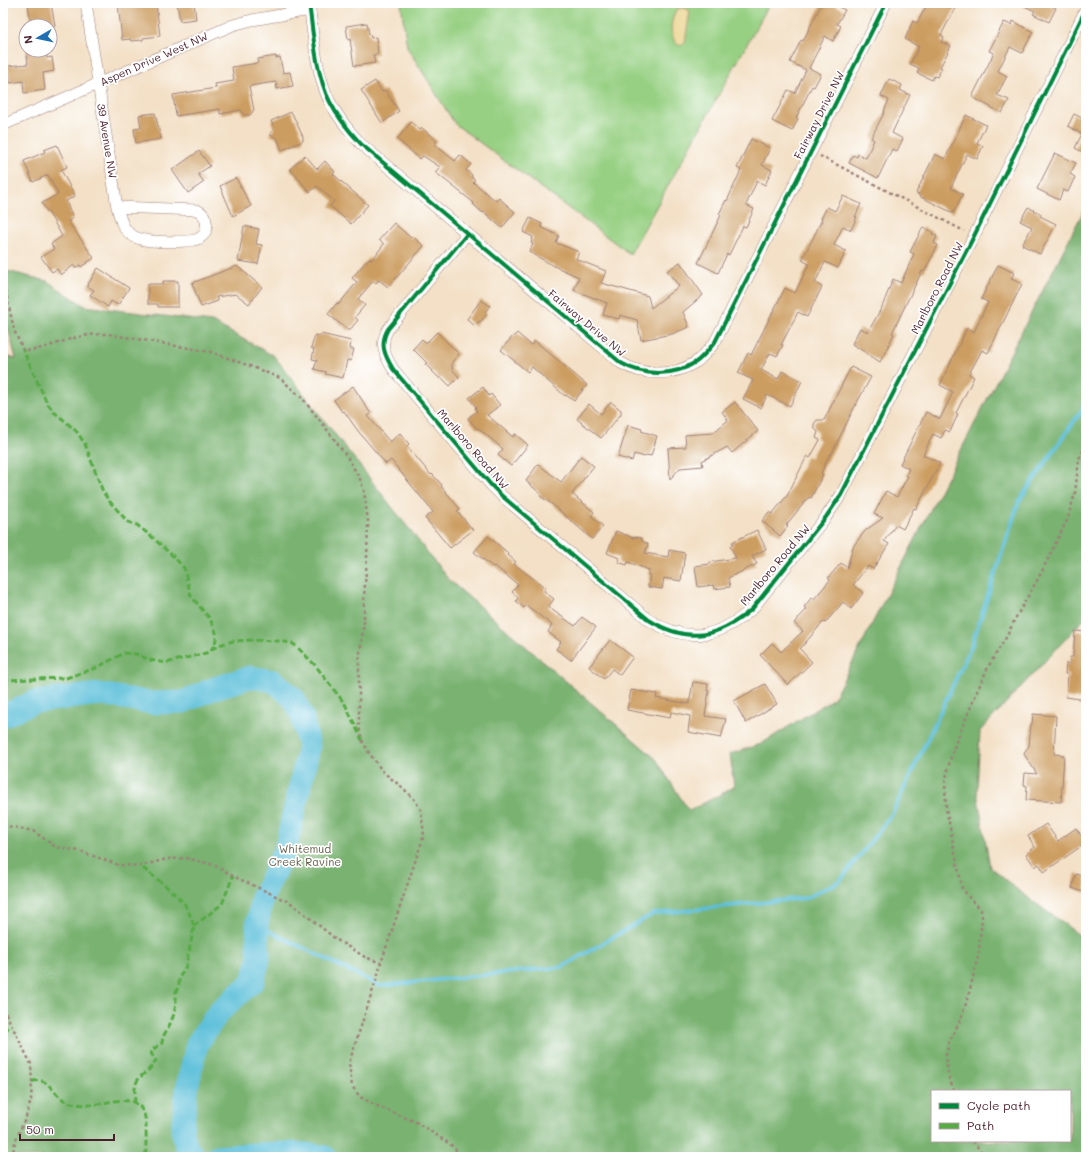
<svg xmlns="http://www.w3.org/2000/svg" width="1089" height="1160" font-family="Mali,sans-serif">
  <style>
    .green { fill: #97d083; stroke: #707857 }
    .forest { fill: #79b271; stroke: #62684e; fill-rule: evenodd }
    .sand { fill: #eeda9e; stroke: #9c7c64 }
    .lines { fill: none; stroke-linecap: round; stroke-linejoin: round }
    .stream { stroke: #5bbfd9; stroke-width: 4 }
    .river { stroke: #5bbfd9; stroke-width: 23 }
    .building { fill: #cc9d60 }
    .minor-casing { stroke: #9e8078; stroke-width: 12 }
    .path { stroke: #9e8078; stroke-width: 2.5; stroke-dasharray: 3 3; stroke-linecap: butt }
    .minor { stroke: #fff; stroke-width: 11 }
    .quiet { stroke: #57aa44; stroke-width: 3; stroke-dasharray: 6 3; stroke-linecap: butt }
    .cycleway-casing { stroke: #fff; stroke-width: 6 }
    .cycleway { stroke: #00873e; stroke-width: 4 }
    .labels { text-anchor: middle; stroke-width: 3.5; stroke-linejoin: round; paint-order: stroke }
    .street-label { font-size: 11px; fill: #4a1f2b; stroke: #fff }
    .park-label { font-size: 11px; fill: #655d4a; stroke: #fff }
  </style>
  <rect width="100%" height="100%" fill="#fff"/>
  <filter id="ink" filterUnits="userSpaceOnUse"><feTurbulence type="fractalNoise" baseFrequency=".025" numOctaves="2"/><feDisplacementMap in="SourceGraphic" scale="8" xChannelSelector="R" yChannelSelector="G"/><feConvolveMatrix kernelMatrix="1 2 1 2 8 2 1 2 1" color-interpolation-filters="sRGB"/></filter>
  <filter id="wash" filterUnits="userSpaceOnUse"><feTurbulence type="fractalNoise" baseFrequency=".012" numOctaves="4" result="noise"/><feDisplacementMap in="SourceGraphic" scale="16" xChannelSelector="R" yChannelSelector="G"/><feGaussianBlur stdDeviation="0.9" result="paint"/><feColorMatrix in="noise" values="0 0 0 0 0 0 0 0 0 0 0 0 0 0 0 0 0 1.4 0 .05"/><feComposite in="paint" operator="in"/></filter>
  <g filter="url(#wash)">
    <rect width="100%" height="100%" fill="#f3e0c6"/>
    <!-- green -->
    <path class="green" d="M 401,3 L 770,3 L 630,254 L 455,124 L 407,47 Z"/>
    <!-- forest -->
    <path class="forest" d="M 1086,206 L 1086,617 L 980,731 L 977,792 L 990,867 L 1019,891 L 1086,940 L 1086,1157 L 3,1157 L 3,355 L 16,359 L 3,310 L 3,270 L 47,281 L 85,306 L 212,322 L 274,356 L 449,580 L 656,759 L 689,811 L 734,787 L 730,754 L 761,744 L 834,698 ZM 932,1091 L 1070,1091 L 1070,1141 L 932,1141 Z"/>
    <!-- sand -->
    <path class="sand" d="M 685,8 L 690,11 L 685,42 L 680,46 C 668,38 670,20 677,9 Z"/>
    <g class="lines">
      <!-- stream -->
      <path class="stream" d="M 257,925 L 380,986 L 562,967 L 653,914 L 806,898 L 840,881 L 892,814 L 971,647 L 1019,501 L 1086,404"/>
      <!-- river -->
      <path class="river" d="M 3,716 L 34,702 L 99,694 L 153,703 L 183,702 L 215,688 L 250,677 L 274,681 L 294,699 L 302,716 L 309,747 L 286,847 L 262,898 L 257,925 L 259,959 L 253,981 L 218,1013 L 197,1044 L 188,1083 L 182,1129 L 187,1150 L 195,1157
        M 217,1157 C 253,1154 289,1150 325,1157"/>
    </g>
    <g id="blocks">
      <!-- building -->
      <path class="building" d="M 28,3 L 51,3 L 55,26 L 31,26 Z
        M 118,3 L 156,3 L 160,36 L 143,38 L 143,40 L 131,41 L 130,39 L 122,40 Z
        M 177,3 L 194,3 L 196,19 L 180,21 Z
        M 822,3 L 830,3 L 845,10 L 837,24 L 841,26 L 833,41 L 825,36 L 809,68 L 821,74 L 814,87 L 812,86 L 796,118 L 798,119 L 792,131 L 772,121 L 788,90 L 795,93 L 806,70 L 790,62 L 801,40 L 803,41 Z
        M 928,3 L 958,3 L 941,35 L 944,37 L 941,42 L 951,46 L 940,67 L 942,68 L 937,77 L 934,76 L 932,80 L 917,73 L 919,68 L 910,64 L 919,47 L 905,39 L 913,21 L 917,23 Z
        M 1018,3 L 1045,3 L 1056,8 L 1049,22 L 1033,14 L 1035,11 Z
        M 1013,21 L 1033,32 L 1022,53 L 1010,47 L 998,71 L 1007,76 L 997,95 L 1009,100 L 1002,113 L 972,97 L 994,53 L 989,51 L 1004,22 L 1012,25 Z
        M 367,23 L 369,34 L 370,34 L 371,38 L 376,37 L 378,54 L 373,55 L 375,63 L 354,66 L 350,39 L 348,40 L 346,26 Z
        M 26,50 L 46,50 L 47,58 L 52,57 L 54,71 L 43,73 L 45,90 L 24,93 L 23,81 L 10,83 L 8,66 L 28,64 Z
        M 276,56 L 276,58 L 280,57 L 283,73 L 290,72 L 293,86 L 277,89 L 276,82 L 249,86 L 254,110 L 250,115 L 244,115 L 241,110 L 220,114 L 220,109 L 176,116 L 173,95 L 216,88 L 215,84 L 234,81 L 232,67 L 258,63 L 258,59 Z
        M 889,79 L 902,85 L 900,90 L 910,95 L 892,133 L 903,139 L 897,151 L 892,149 L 878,178 L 849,163 L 853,155 L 857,157 L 858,154 L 866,158 L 874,140 L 871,138 L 885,111 L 884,111 L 889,100 L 881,96 Z
        M 375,81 L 382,92 L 385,90 L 399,111 L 382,123 L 361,90 Z
        M 291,112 L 292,113 L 303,137 L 303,141 L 282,150 L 277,138 L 270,135 L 274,128 L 271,121 Z
        M 155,113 L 161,139 L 136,143 L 134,129 L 141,128 L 139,115 Z
        M 1074,114 L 1086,120 L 1086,154 L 1075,148 L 1082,134 L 1068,126 Z
        M 966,115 L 986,125 L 977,143 L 983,146 L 977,159 L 967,154 L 953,183 L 951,188 L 963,194 L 953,213 L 919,196 L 919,194 L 916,193 L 935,154 L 945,159 Z
        M 411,122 L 420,130 L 422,128 L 437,141 L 434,144 L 455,161 L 460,155 L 471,164 L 466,170 L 472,175 L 471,177 L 475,180 L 473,182 L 496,201 L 499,198 L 515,212 L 502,228 L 484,212 L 483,213 L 473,204 L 474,203 L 435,172 L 440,167 L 423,156 L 420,159 L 397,139 Z
        M 751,139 L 770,148 L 762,165 L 772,170 L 765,185 L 757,181 L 746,205 L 754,209 L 746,227 L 743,226 L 729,255 L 727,254 L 718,273 L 698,263 L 721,215 L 719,214 L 726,200 L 727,201 L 741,170 L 737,168 Z
        M 57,145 L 67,167 L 61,170 L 75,196 L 66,201 L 73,218 L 68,221 L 94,258 L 81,267 L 80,265 L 75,268 L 74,265 L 61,275 L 57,269 L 52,272 L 41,257 L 54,249 L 51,244 L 62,236 L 49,213 L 48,213 L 42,203 L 58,194 L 48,175 L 33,182 L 24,161 L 45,152 L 44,150 Z
        M 199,151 L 210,166 L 198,174 L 204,182 L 188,193 L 172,170 Z
        M 1055,153 L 1076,163 L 1070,174 L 1075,177 L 1068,192 L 1063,190 L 1059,200 L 1037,189 Z
        M 305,155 L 317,169 L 325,161 L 335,172 L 333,174 L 368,205 L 351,224 L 330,206 L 334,201 L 317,186 L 310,192 L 290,169 Z
        M 236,178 L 251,206 L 233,216 L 220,186 Z
        M 843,196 L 861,204 L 855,217 L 857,217 L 851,230 L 843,226 L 834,245 L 846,251 L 838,268 L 825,262 L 815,283 L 822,287 L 807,317 L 798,312 L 781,345 L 783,345 L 777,356 L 770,353 L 761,370 L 778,379 L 782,371 L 802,381 L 790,406 L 767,395 L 761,408 L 743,399 L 753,380 L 738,373 L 748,353 L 751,355 L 785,288 L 795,293 L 809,264 L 802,260 L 822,220 L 821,219 L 827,207 L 835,211 Z
        M 1028,207 L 1041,214 L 1040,216 L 1056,224 L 1040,254 L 1022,245 L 1032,227 L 1020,221 Z
        M 530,218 L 542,224 L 541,227 L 559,236 L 556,243 L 579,252 L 576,259 L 606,271 L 601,283 L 648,296 L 651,308 L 679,286 L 667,271 L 680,262 L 703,295 L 683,312 L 689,327 L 672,334 L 641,340 L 637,320 L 620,315 L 619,319 L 603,315 L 607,303 L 574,290 L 579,277 L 556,267 L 529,252 L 533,244 L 531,243 L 533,237 L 523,232 Z
        M 394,223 L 411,238 L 412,236 L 424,246 L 388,287 L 379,280 L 376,283 L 373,281 L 358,299 L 365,305 L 355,317 L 358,320 L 349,331 L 328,314 L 337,303 L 339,304 L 357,282 L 352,278 L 369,258 L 372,260 L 384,244 L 379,240 Z
        M 244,226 L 259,229 L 256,244 L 262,245 L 258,264 L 238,261 Z
        M 923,227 L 933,232 L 932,234 L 937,236 L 934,243 L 938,245 L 924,272 L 922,271 L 892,333 L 894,334 L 880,362 L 852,344 L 860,328 L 868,332 L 882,307 L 893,279 L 901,283 L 914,254 L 910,252 Z
        M 998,265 L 1014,273 L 1011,279 L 1022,284 L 988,353 L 982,350 L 969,374 L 974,377 L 956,413 L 958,414 L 950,432 L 945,430 L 941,438 L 933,434 L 923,455 L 940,463 L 916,509 L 914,508 L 903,529 L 896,525 L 884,541 L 889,544 L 873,569 L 868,566 L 853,585 L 863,593 L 851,609 L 843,602 L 825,623 L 823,622 L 800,649 L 812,662 L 788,685 L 760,655 L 772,643 L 781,652 L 803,631 L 794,623 L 807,609 L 804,607 L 812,597 L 814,599 L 830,580 L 828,578 L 841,563 L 847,568 L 853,547 L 857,541 L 866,530 L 883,518 L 874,514 L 886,491 L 897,497 L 908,476 L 906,475 L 909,469 L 900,464 L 926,412 L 940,419 L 953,392 L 940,385 L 967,328 L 974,332 L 988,302 L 981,299 Z
        M 237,266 L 262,287 L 249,304 L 236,294 L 216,297 L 218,301 L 201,307 L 192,283 Z
        M 98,268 L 129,288 L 118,305 L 111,301 L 108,307 L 90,295 L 94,290 L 87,286 Z
        M 163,281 L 178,281 L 178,307 L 158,307 L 158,304 L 148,304 L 148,284 L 163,284 Z
        M 481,300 L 490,306 L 485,312 L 487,314 L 480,322 L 479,321 L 475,326 L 467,319 Z
        M 437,332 L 459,354 L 452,362 L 452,369 L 459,377 L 450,386 L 441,377 L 440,379 L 425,364 L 427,363 L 413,349 L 422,339 L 426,343 Z
        M 517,333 L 531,345 L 535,341 L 587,385 L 574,401 L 566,395 L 565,396 L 532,367 L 528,372 L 501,350 L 513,336 L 514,336 Z
        M 321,334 L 351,341 L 350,349 L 354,349 L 351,361 L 347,360 L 343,378 L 325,374 L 326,372 L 314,369 L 317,360 L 312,359 L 314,349 L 311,348 L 315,335 L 320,336 Z
        M 851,367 L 871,377 L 854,408 L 831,455 L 830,454 L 821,473 L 823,474 L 811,498 L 809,497 L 786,525 L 788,526 L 780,536 L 762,521 L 769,512 L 772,514 L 787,496 L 807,456 L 810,458 L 820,440 L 816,438 L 818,432 L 814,428 L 814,424 L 817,420 L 824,420 Z
        M 353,386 L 371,414 L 368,416 L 390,442 L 400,433 L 409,444 L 407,446 L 431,475 L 432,474 L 442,485 L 441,486 L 460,509 L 457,511 L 473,530 L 450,548 L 425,518 L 433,512 L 391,460 L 386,464 L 358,431 L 344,411 L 342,412 L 334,400 Z
        M 483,387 L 489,396 L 491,394 L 500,405 L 487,415 L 513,437 L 515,434 L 528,445 L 511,466 L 498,455 L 503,449 L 478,428 L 477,429 L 468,418 L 477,411 L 475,408 L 476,407 L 469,398 Z
        M 611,402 L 621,410 L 621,414 L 601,438 L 577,419 L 589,404 L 601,414 Z
        M 735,402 L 758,431 L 732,453 L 727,447 L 702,461 L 703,466 L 680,468 L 670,479 L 668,448 L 686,447 L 685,435 L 713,433 L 728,420 L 722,412 Z
        M 628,425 L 642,429 L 641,431 L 657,436 L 651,456 L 646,455 L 645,457 L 634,454 L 632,461 L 618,457 Z
        M 581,456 L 594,466 L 572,494 L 594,512 L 591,516 L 603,526 L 592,539 L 552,504 L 540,496 L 541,494 L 526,481 L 538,464 L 561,482 Z
        M 757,530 L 766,549 L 752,556 L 757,564 L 728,578 L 730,587 L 714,589 L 713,585 L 698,587 L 695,566 L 710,564 L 710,562 L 736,558 L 730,546 L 733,545 L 732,542 Z
        M 616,531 L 633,538 L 636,537 L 641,538 L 642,541 L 648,544 L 645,553 L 668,557 L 669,550 L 685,553 L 681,581 L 664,578 L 662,589 L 648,587 L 650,575 L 648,575 L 649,570 L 628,562 L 627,565 L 618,562 L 619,558 L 607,553 Z
        M 488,536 L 508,553 L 507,554 L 516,562 L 514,564 L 546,588 L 544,591 L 554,599 L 548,607 L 575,626 L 582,617 L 596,627 L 571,660 L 556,649 L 561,642 L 548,632 L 552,625 L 526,605 L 524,608 L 516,601 L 518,598 L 512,592 L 518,585 L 495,566 L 493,567 L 474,552 Z
        M 1075,631 L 1086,632 L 1086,700 L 1066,697 L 1068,674 L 1065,674 L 1066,663 L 1070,664 L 1070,657 L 1073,657 Z
        M 610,640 L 633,657 L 620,675 L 612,669 L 604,679 L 589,667 Z
        M 693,682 L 708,684 L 707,691 L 709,691 L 705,716 L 726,719 L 721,738 L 688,732 L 690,716 L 671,712 L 670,718 L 627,710 L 631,690 L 657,694 L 656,698 L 689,704 Z
        M 765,684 L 777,704 L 746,723 L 734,701 Z
        M 1033,714 L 1056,716 L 1054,754 L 1064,755 L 1061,802 L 1026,800 L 1027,786 L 1024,785 L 1025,773 L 1037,774 L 1024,754 L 1025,751 L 1029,746 L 1031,724 L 1032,724 Z
        M 1046,824 L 1058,841 L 1076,828 L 1086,843 L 1044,872 L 1039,864 L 1035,867 L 1026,854 L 1035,847 L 1028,836 Z
        M 1076,874 L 1086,877 L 1086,893 L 1072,888 Z"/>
    </g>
  </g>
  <g filter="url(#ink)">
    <use href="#blocks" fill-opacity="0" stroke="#9e8078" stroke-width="1"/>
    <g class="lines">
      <!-- minor casing -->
      <g class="minor-casing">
        <path id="minor" d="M 86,3 L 117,207 L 197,210 C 208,215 210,231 200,238 C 192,243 155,242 145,240 C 138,239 133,237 128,232 C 121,226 120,216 117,207
          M 309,3 C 313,33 316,75 330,102 C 338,118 349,131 361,144 L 621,363 C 643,376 673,377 696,362 C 703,357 709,349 715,342 L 886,3
          M 3,125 L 233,25 L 252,20 L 310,10
          M 467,234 L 388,329 C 379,344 385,356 393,369 L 491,485 L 502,496 L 649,620 C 688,644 718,638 752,609 L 826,517 L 841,495 L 974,236 L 1086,9"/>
      </g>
      <!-- path -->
      <path class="path" d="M 820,156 L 964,231
        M 3,279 L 14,330 L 23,350 C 34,353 62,341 74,338 C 85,335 96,334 108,334 L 211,352 L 250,366 L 280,378 L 302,398 L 322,423 L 346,455 L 360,479 L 364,491 L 368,521 L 367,558 L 364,597 L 364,622 L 359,660 L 359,725 L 362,740 L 369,753 L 383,772 L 403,788 L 414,799 L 421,810 L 424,835 L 381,963
        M 3,826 L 13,827 L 33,831 L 56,847 L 79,851 L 119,865 L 140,866 L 167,859 L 186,858 L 214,865 L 233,876 L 291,903 L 337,940 L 365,957 L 381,963 L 378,974 L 349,1063 L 352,1086 L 360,1097 L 375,1105 L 418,1123 L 450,1144 L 463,1157
        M 3,1008 L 31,1064 L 32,1081 L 31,1100 L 26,1117 L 15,1142 L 12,1157
        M 954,1091 L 948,1075 L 946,1055 L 949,1042 L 959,1023 L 967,1001 L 972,981 L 979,951 L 982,916 L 981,910 L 978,906 L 971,900 L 962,888 L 946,808 L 945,783 L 950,760 L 956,742 L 979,687 L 988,667 L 1007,636 L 1015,619 L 1039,577 L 1068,518 L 1075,493 L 1079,459 L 1086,444
        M 973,1141 L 985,1157"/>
      <!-- minor -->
      <use href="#minor" class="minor"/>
      <!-- quiet -->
      <path class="quiet" d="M 212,649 L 222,644 L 233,641 L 252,640 L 278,641 L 292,643 L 297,647 L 315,665 L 345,704 L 362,740
        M 3,680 L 66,678 L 96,668 L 124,653 L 136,654 L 150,660 L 166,663 L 206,653 L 212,649 L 216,640 L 216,632 L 210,619 L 191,596 L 184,568 L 174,557 L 152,537 L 137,525 L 128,522 L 110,502 L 103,492 L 85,444 L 77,432 L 65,421 L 54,412 L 47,403 L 23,350
        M 194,926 L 222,904 L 233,876
        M 3,1030 L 12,1027
        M 32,1081 C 35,1081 39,1080 42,1081 C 51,1084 56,1097 68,1102 C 74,1104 83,1105 89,1105 C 107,1104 136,1091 144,1114 C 148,1124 145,1146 146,1157
        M 135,1102 C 133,1072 142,1081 156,1061 L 151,1053 L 152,1050 L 162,1043 L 163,1037 L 171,1022 L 174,1014 L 176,1004 L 176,992 L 179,985 L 179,978 L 186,966 L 194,927 L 191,917 L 184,903 L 166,886 L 140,866"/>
      <!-- cycleway casing -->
      <g class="cycleway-casing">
        <path id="cycleway" d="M 309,3 C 313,33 316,75 330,102 C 338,118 349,131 361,144 L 621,363 C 643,376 673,377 696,362 C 703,357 709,349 715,342 L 886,3
          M 467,234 L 388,329 C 379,344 385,356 393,369 L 491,485 L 502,496 L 649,620 C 688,644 718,638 752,609 L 826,517 L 841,495 L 974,236 L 1086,9"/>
      </g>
      <!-- cycleway -->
      <use href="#cycleway" class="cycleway"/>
    </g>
  </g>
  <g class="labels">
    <!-- street labels -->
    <g class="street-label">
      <text transform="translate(154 59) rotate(-24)" y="4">Aspen Drive West NW</text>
      <text transform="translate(819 115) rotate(-63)" y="4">Fairway Drive NW</text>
      <text transform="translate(107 141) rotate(81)" y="4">39 Avenue NW</text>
      <text transform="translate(937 288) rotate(-63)" y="4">Marlboro Road NW</text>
      <text transform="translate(587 323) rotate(40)" y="4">Fairway Drive NW</text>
      <text transform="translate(473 449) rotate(49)" y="4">Marlboro Road NW</text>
      <text transform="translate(775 565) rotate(-50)" y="4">Marlboro Road NW</text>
    </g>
    <!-- park labels -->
    <g class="park-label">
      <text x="305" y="853">Whitemud<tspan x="305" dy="13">Creek Ravine</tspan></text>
    </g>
  </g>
  <!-- margin -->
  <rect width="1089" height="1160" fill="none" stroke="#fff" stroke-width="16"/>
  <!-- legend -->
  <rect x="931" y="1090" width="140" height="52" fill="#ffffff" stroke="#b7a5aa"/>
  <rect x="939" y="1103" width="20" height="6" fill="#00873e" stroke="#b7a5aa"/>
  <text x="967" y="1110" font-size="12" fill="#4a1f2b">Cycle path</text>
  <rect x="939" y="1123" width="20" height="6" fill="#57aa44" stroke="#b7a5aa"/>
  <text x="967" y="1130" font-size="12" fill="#4a1f2b">Path</text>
  <!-- north arrow -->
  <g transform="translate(38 38) rotate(261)"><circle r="19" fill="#ffffff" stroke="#b7a5aa"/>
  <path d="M0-3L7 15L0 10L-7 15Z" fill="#1f6fb2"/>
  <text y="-6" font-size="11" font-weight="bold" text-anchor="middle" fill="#4a1f2b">N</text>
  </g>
  <!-- scale -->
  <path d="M20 1134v6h94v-6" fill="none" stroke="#4a1f2b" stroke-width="2"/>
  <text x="26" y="1134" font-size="12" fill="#4a1f2b" stroke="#ffffff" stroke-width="3" paint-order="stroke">50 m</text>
</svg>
